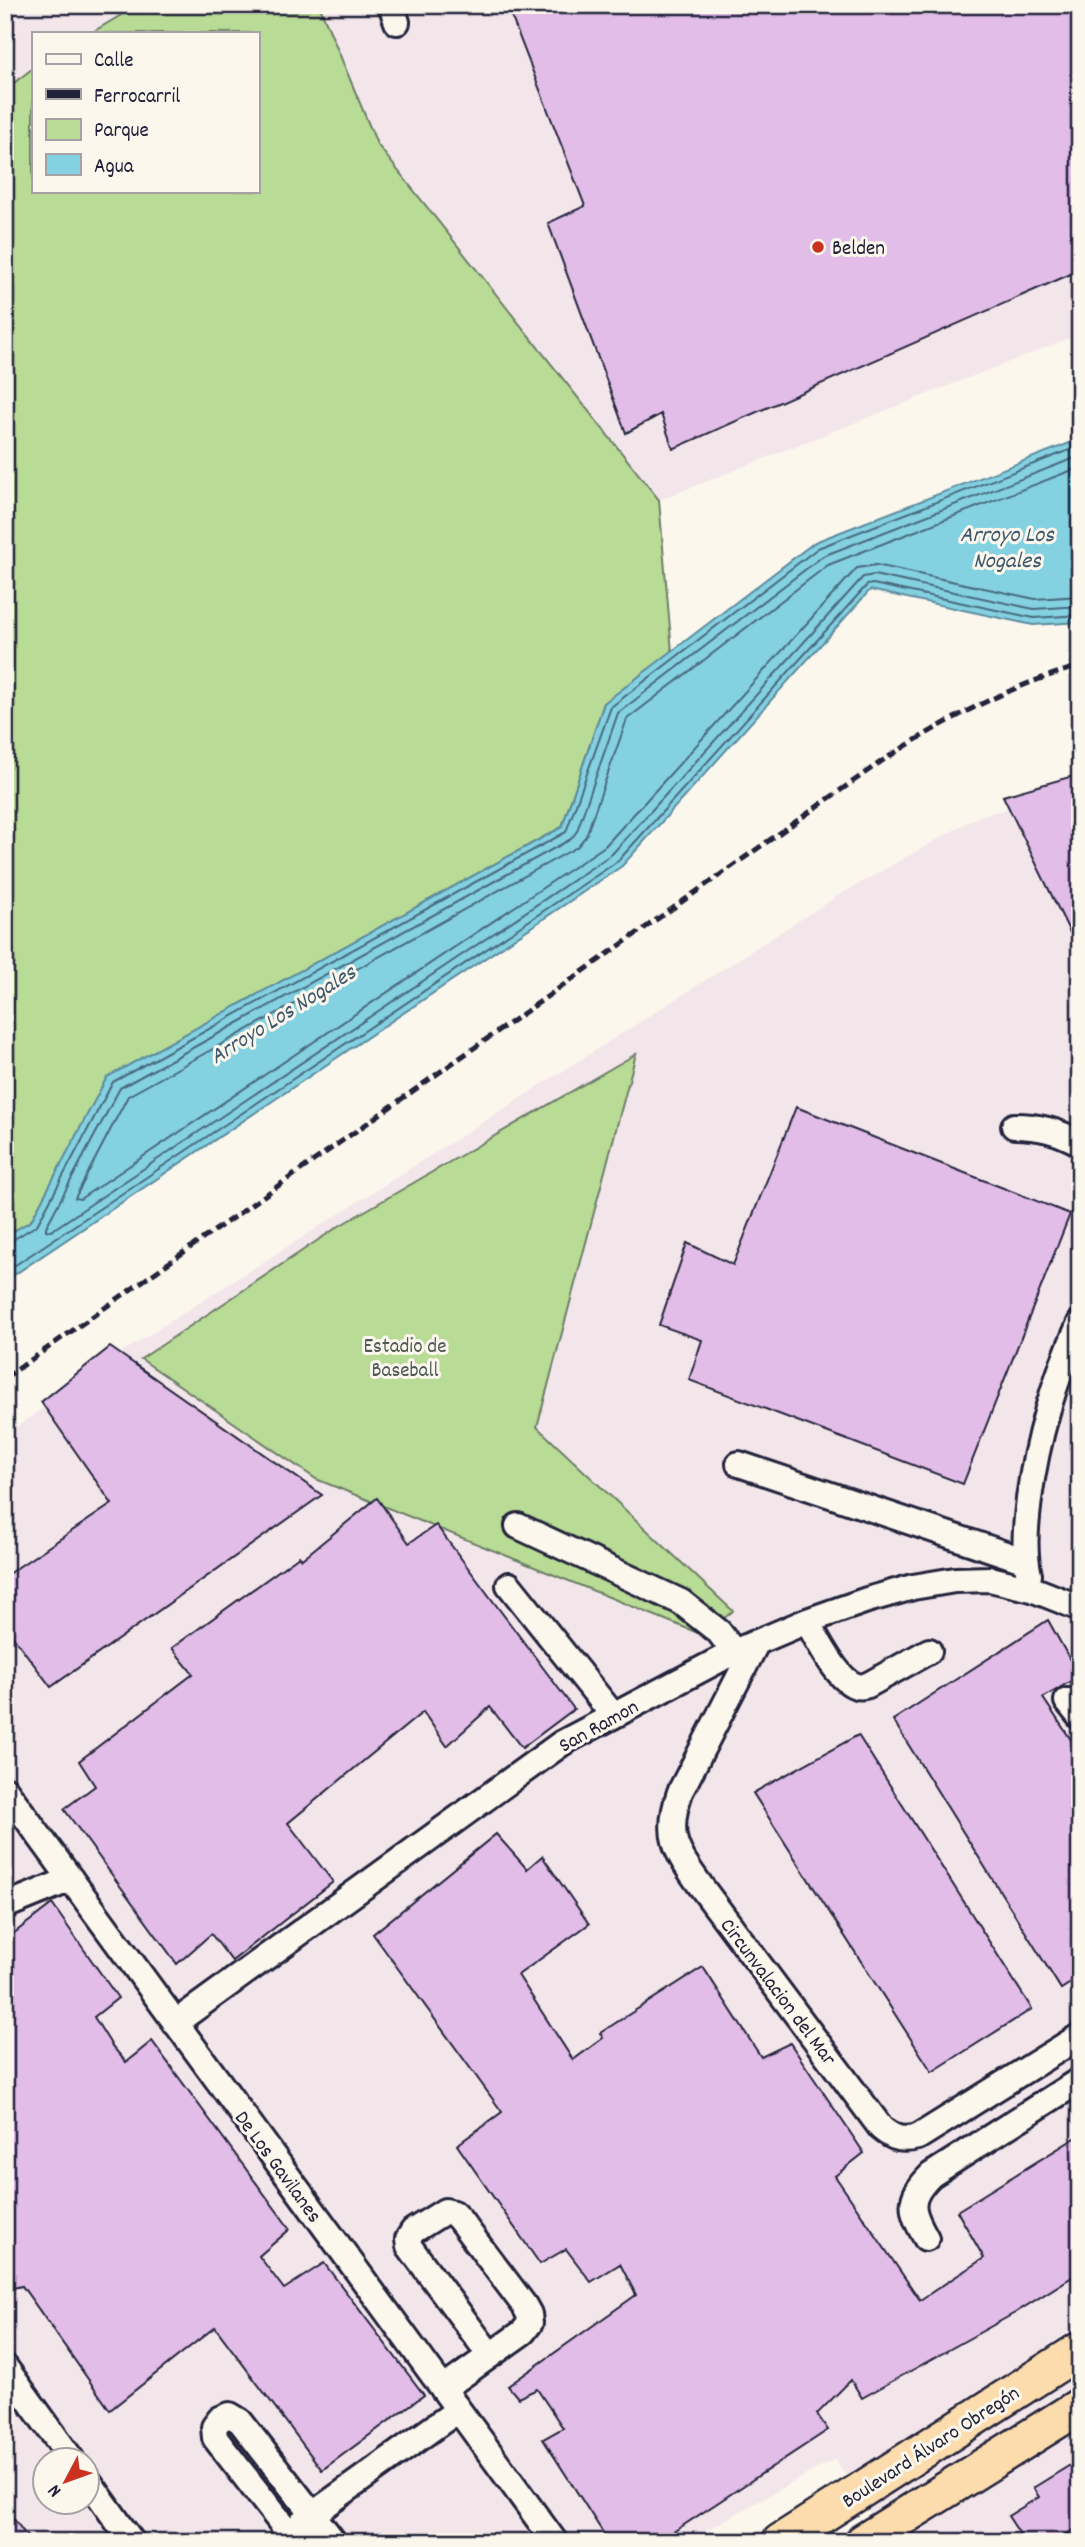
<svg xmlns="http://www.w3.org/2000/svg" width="1085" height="2547" font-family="Dekko,sans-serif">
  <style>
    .built { fill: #f3e6eb; fill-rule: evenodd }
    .green { fill: #b8db95; stroke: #6d7e68; stroke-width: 2 }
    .water { fill: #83d1e1; stroke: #5c8b9f; stroke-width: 2 }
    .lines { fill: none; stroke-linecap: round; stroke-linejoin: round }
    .shore { stroke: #49687d; stroke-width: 2 }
    .building { fill: #e1bde8; stroke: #22223b; stroke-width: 2 }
    .minor-casing { stroke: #22223b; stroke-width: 30 }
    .highway-casing { stroke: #22223b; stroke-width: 40 }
    .minor { stroke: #fbf7ec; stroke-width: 24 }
    .highway { stroke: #fcdcac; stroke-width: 35 }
    .rail { stroke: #22223b; stroke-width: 5; stroke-dasharray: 10 5; stroke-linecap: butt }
    .poi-dot { fill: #c8321e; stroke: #fbf7ec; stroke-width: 2.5 }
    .labels { text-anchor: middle; stroke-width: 6; stroke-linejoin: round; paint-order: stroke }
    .poi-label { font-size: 21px; fill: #22223b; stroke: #fbf7ec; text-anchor: start }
    .park-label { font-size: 21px; fill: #4f5a56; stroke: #fbf7ec }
    .street-label { font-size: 21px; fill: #22223b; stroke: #fbf7ec }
    .water-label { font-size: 23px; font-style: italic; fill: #3f576d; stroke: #fbf7ec }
  </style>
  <rect width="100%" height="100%" fill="#fbf7ec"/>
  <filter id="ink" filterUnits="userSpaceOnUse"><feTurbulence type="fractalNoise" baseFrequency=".0143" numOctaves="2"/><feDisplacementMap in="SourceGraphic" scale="14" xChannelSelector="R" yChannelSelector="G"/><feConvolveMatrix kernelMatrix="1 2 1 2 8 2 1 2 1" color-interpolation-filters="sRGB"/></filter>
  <g filter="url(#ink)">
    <!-- built -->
    <path class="built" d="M 5,5 L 138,5 L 91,33 L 33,33 L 33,68 L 5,87 Z
      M 319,5 L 1080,5 L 1080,334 L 659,500 L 377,144 Z
      M 1080,791 L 1080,2542 L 890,2542 L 835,2459 L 685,2542 L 5,2542 L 5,1435 L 119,1354 L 839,895 L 979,816 ZM 46,2460 L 88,2460 L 88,2502 L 46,2502 Z"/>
    <!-- green -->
    <path class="green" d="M 138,5 L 319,5 L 377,144 L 659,500 L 672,652 L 604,703 L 562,827 L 108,1077 L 31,1221 L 5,1236 L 5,90 L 33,68 L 33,191 L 257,191 L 257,33 L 91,33 Z
      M 636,1054 L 537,1427 L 733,1611 L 703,1635 L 316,1479 L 141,1359 L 339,1226 Z"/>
    <!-- water -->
    <path class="water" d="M 1080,439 L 1080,622 L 1033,625 L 870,590 L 622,866 L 5,1281 L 5,1236 L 31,1221 L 107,1077 L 562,827 L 604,703 L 815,542 Z"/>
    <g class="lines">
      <!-- shore -->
      <path class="shore" d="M 1080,456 L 823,556 L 618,713 L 577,831 L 571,839 L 120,1088 L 46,1227 L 46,1230 L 51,1231 L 612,854 L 863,577 L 874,575 L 1034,609 L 1080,606
        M 1080,467 L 828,565 L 627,719 L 586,836 L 577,847 L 128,1096 L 75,1198 L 80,1199 L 605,846 L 857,568 L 876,565 L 1035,599 L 1080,596
        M 5,1241 L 11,1241 L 37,1225 L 113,1082 L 566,832 L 611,707 L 818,548 L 1080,446
        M 5,1272 L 618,861 L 867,585 L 873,584 L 1034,618 L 1080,615"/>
    </g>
    <!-- building -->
    <path class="building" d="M 507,5 L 1080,5 L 1080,270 L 673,449 L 661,414 L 626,433 L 548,223 L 585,206 Z
      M 1080,774 L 1080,953 L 1003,796 Z
      M 796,1107 L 1070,1214 L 963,1484 L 689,1380 L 702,1340 L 659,1325 L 687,1243 L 733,1265 Z
      M 110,1347 L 322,1495 L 51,1687 L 5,1626 L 5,1576 L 112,1504 L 41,1402 Z
      M 377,1498 L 409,1543 L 436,1525 L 574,1709 L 522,1748 L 490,1707 L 447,1746 L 423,1712 L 288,1823 L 333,1882 L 232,1961 L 211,1934 L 177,1964 L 64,1809 L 95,1786 L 79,1761 L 193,1674 L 172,1648 L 299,1556 L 302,1559 Z
      M 1048,1620 L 1079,1676 L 1043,1698 L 1080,1753 L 1080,1977 L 1061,1989 L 893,1720 Z
      M 858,1735 L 1032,2009 L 932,2072 L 753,1793 Z
      M 496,1834 L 527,1869 L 542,1856 L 589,1924 L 518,1975 L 573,2060 L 603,2038 L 600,2033 L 703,1967 L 761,2057 L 790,2043 L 864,2153 L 835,2176 L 920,2300 L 984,2258 L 957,2211 L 1080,2135 L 1080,2272 L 1015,2313 L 862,2398 L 851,2380 L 817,2414 L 828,2430 L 658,2542 L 609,2542 L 543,2439 L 563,2428 L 537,2389 L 518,2398 L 508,2386 L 636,2295 L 620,2264 L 591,2282 L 566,2249 L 540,2264 L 457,2145 L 502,2112 L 373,1934 Z
      M 52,1904 L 118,1998 L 94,2017 L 112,2046 L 126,2062 L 152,2041 L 290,2229 L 259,2256 L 284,2289 L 324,2263 L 424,2395 L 322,2470 L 215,2327 L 110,2410 L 22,2286 L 5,2290 L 5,1940 Z
      M 1080,2459 L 1080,2526 L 1053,2542 L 1025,2542 L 1008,2516 L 1039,2497 L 1033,2488 Z
      M 5,2507 L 31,2542 L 5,2542 Z"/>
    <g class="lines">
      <!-- minor casing -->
      <g class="minor-casing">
        <path id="minor" d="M 391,5 L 397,22
          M 1014,1126 C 1039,1126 1058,1131 1080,1143
          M 739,1464 L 1026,1561
          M 518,1526 L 681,1602 L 719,1632 L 734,1652
          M 1029,1575 C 1023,1550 1026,1524 1029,1499 C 1037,1437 1054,1380 1080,1323
          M 509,1585 L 613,1715
          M 807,1621 C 817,1638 837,1681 857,1686 C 861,1687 865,1686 868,1685 L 929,1651
          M 757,1642 L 680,1792 C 665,1835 675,1850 700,1885 L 881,2128 C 894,2139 902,2141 918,2137 L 1080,2036
          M 1067,1701 L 1080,1717
          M 5,1789 L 555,2542
          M 5,1906 L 71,1879
          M 175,2023 L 562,1743 L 734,1652 L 807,1621 L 867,1600 L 913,1587 L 955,1580 L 990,1579 L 1032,1589 L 1080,1608
          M 926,2238 C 910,2210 907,2199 931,2175 L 1080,2080
          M 5,2367 L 72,2460
          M 443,2389 L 523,2332 L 530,2323 L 529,2314 L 524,2305 L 459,2219 L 453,2213 L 445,2211 L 413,2231 L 408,2239 L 409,2246 L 490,2355
          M 88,2480 L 132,2542
          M 302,2522 L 458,2410
          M 296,2542 L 215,2438 L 214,2427 L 220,2419 L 230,2415 L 240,2421 L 334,2542"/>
      </g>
      <!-- highway casing -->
      <g class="highway-casing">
        <path id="highway" d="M 780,2542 L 1080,2350
          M 863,2542 L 1080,2406"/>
      </g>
      <!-- minor -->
      <use href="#minor" class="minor"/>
      <!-- highway -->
      <use href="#highway" class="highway"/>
      <!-- rail -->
      <path class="rail" d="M 5,1378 L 882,761 C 944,721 1008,686 1080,666"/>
    </g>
  </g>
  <!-- markers -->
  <circle class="poi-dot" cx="818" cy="247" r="7"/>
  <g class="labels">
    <!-- poi labels -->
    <g class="poi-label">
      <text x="832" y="254">Belden</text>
    </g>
    <!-- park labels -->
    <g class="park-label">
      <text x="405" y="1352">Estadio de<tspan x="405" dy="24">Baseball</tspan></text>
    </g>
    <!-- street labels -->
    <g class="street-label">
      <text transform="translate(598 1725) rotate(-29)" y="7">San Ramon</text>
      <text transform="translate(779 1991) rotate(53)" y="7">Circunvalacion del Mar</text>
      <text transform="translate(279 2166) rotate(54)" y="7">De Los Gavilanes</text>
      <text transform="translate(930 2446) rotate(-33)" y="7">Boulevard Álvaro Obregón</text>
    </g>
    <!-- water labels -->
    <g class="water-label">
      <text x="1007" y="541">Arroyo Los<tspan x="1007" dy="26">Nogales</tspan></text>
      <text transform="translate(282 1013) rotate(-32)" y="8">Arroyo Los Nogales</text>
    </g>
  </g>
  <!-- margin -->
  <rect width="1085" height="2547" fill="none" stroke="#fbf7ec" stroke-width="28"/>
  <rect x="14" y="14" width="1057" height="2519" fill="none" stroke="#22223b" stroke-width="2.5" filter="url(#ink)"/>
  <!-- legend -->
  <rect x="32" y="32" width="228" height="161" fill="#fbf7ec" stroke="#a4a2a5" stroke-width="2"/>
  <rect x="46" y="54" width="35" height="10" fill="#fbf7ec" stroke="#a4a2a5" stroke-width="2"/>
  <text x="94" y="66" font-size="21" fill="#22223b">Calle</text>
  <rect x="46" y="89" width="35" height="10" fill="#22223b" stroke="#a4a2a5" stroke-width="2"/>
  <text x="94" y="102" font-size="21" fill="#22223b">Ferrocarril</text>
  <rect x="46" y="119" width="35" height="21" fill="#b8db95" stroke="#a4a2a5" stroke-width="2"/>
  <text x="94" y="136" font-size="21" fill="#22223b">Parque</text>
  <rect x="46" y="154" width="35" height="21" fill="#83d1e1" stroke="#a4a2a5" stroke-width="2"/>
  <text x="94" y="172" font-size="21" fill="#22223b">Agua</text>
  <!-- north arrow -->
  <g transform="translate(66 2481) rotate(229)"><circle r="33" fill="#fbf7ec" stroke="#a4a2a5" stroke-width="2"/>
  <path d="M0-5L12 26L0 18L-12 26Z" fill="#c8321e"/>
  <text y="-10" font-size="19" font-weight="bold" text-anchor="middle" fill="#22223b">N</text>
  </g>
</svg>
